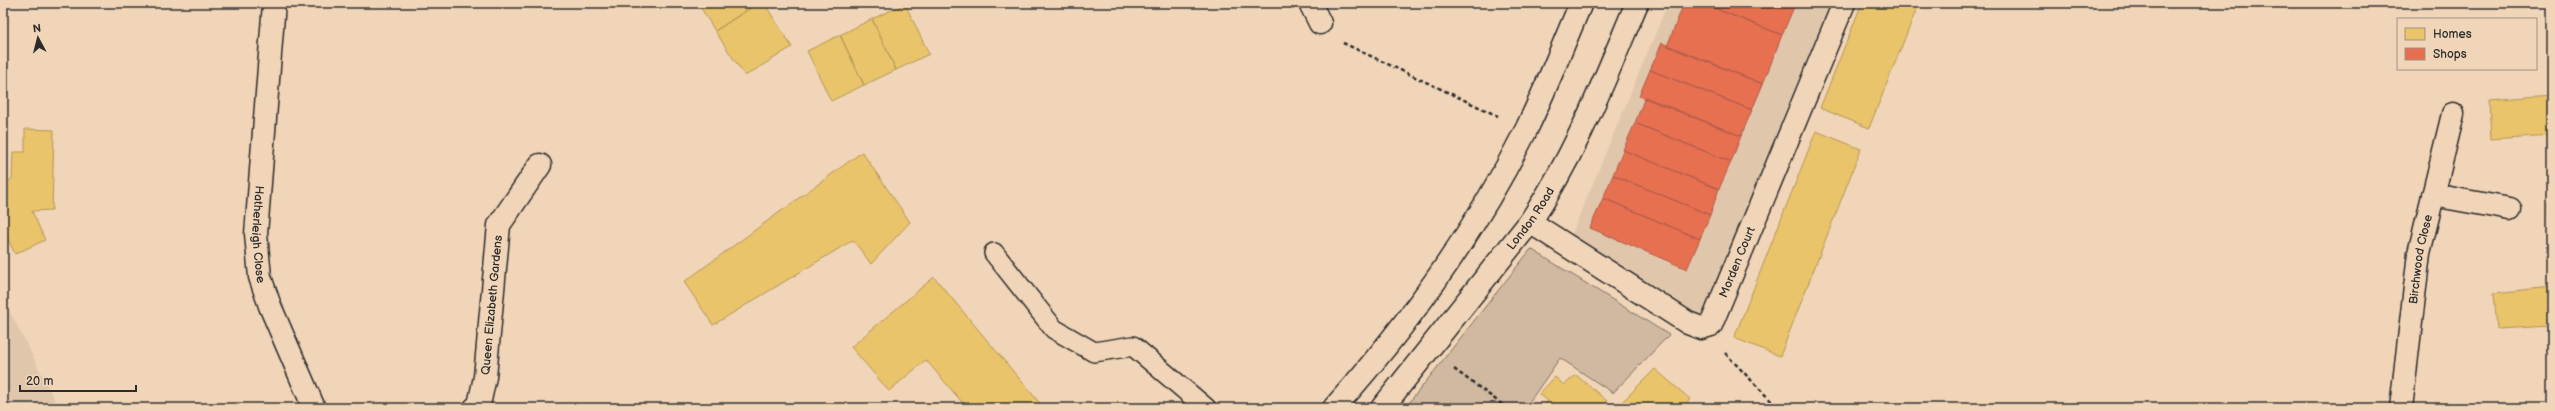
<svg xmlns="http://www.w3.org/2000/svg" width="2555" height="411" font-family="'Balsamiq Sans',sans-serif">
  <style>
    .built { fill: #e0c7ac }
    .green { fill: #d0b9a0; stroke: #7e7266 }
    .homes { fill: #e9c46a; stroke: #b09657 }
    .shops { fill: #e76f51; stroke: #af5b46 }
    .lines { fill: none; stroke-linecap: round; stroke-linejoin: round }
    .service-casing { stroke: #2b2b2b; stroke-width: 22 }
    .minor-casing { stroke: #2b2b2b; stroke-width: 25 }
    .trunk-casing { stroke: #2b2b2b; stroke-width: 25 }
    .path { stroke: #2b2b2b; stroke-width: 2.5; stroke-dasharray: 4 3; stroke-linecap: butt }
    .service { stroke: #f1d5b8; stroke-width: 19 }
    .minor { stroke: #f1d5b8; stroke-width: 22 }
    .trunk { stroke: #f1d5b8; stroke-width: 22 }
    .labels { text-anchor: middle; stroke-width: 4; stroke-linejoin: round; paint-order: stroke }
    .street-label { font-size: 12px; fill: #2b2b2b; stroke: #f1d5b8 }
  </style>
  <rect width="100%" height="100%" fill="#f1d5b8"/>
  <filter id="ink" filterUnits="userSpaceOnUse"><feTurbulence type="fractalNoise" baseFrequency=".025" numOctaves="2"/><feDisplacementMap in="SourceGraphic" scale="8" xChannelSelector="R" yChannelSelector="G"/><feConvolveMatrix kernelMatrix="1 2 1 2 8 2 1 2 1" color-interpolation-filters="sRGB"/></filter>
  <g filter="url(#ink)">
    <!-- built -->
    <path class="built" d="M 1668,3 L 1834,3 L 1702,319 L 1571,236 Z
      M 3,298 L 59,408 L 3,408 Z"/>
    <!-- green -->
    <path class="green" d="M 1531,249 L 1669,335 L 1613,393 L 1560,358 L 1525,408 L 1405,408 Z"/>
    <!-- homes -->
    <path class="homes" d="M 698,3 L 758,3 L 715,31 Z
      M 758,3 L 764,3 L 792,47 L 745,76 L 715,31 Z
      M 1862,3 L 1919,3 L 1869,128 L 1820,108 Z
      M 905,4 L 929,54 L 896,70 L 872,19 Z
      M 872,19 L 896,70 L 864,85 L 840,35 Z
      M 840,35 L 864,85 L 831,101 L 807,51 Z
      M 2552,95 L 2552,135 L 2491,139 L 2489,100 Z
      M 25,129 L 54,130 L 52,210 L 32,211 L 45,240 L 15,254 L 3,229 L 3,184 L 12,179 L 13,152 L 25,152 Z
      M 1816,131 L 1861,149 L 1780,356 L 1734,338 Z
      M 862,152 L 910,222 L 871,264 L 853,240 L 713,325 L 684,282 Z
      M 2549,204 L 2552,204 L 2552,253 Z
      M 934,277 L 1044,408 L 967,408 L 926,360 L 889,391 L 851,347 Z
      M 2552,287 L 2552,326 L 2497,329 L 2494,293 Z
      M 1655,369 L 1690,399 L 1683,408 L 1632,408 L 1623,401 Z
      M 1576,375 L 1607,401 L 1602,408 L 1541,408 L 1548,401 L 1539,394 L 1555,377 L 1564,385 Z"/>
    <!-- shops -->
    <path class="shops" d="M 1684,3 L 1701,3 L 1782,35 L 1763,84 L 1667,46 Z
      M 1701,3 L 1783,3 L 1794,7 L 1782,35 Z
      M 1783,3 L 1796,3 L 1794,7 Z
      M 1662,43 L 1763,84 L 1752,110 L 1650,70 Z
      M 1650,70 L 1752,110 L 1741,136 L 1639,96 Z
      M 1645,97 L 1741,136 L 1731,162 L 1635,123 Z
      M 1635,123 L 1731,162 L 1719,189 L 1623,150 Z
      M 1623,150 L 1719,189 L 1710,215 L 1613,175 Z
      M 1613,175 L 1710,215 L 1700,239 L 1603,198 Z
      M 1603,198 L 1700,239 L 1687,269 L 1590,228 Z"/>
    <g class="lines">
      <!-- service casing -->
      <g class="service-casing">
        <path id="service" d="M 994,253 L 1054,329 L 1094,352 L 1133,346 L 1206,408"/>
      </g>
      <!-- minor casing -->
      <g class="minor-casing">
        <g id="minor">
          <path id="s1" d="M 274,3 L 256,234 L 260,277 L 270,306 L 314,408"/>
          <path d="M 1310,3 L 1320,23"/>
          <path d="M 2433,195 L 2510,209"/>
          <path id="s2" d="M 1530,222 L 1688,323 L 1701,328 L 1711,325 L 1844,3"/>
          <path id="s3" d="M 475,408 L 479,405 L 485,377 L 499,225 L 540,165"/>
          <path id="s4" d="M 2401,408 L 2419,253 L 2453,114"/>
        </g>
      </g>
      <!-- trunk casing -->
      <g class="trunk-casing">
        <g id="trunk">
          <path d="M 1334,408 C 1409,324 1475,232 1526,130 C 1546,89 1563,45 1581,3"/>
          <path id="s5" d="M 1382,408 L 1530,222 C 1576,154 1605,78 1637,3"/>
        </g>
      </g>
      <!-- path -->
      <path class="path" d="M 1343,43 L 1498,116
        M 1725,353 L 1778,408
        M 1454,369 L 1507,408"/>
      <!-- service -->
      <use href="#service" class="service"/>
      <!-- minor -->
      <use href="#minor" class="minor"/>
      <!-- trunk -->
      <use href="#trunk" class="trunk"/>
    </g>
  </g>
  <g class="labels">
    <!-- street labels -->
    <g class="street-label">
      <text dy="4" stroke="none"><textPath href="#s5" startOffset="241">London Road</textPath></text>
      <text dy="4" stroke="none"><textPath href="#s1" startOffset="232">Hatherleigh Close</textPath></text>
      <text dy="4" stroke="none"><textPath href="#s4" startOffset="150">Birchwood Close</textPath></text>
      <text dy="4" stroke="none"><textPath href="#s2" startOffset="280">Morden Court</textPath></text>
      <text dy="4" stroke="none"><textPath href="#s3" startOffset="106">Queen Elizabeth Gardens</textPath></text>
    </g>
  </g>
  <!-- margin -->
  <rect width="2555" height="411" fill="none" stroke="#f1d5b8" stroke-width="16"/>
  <rect x="8" y="8" width="2539" height="395" fill="none" stroke="#2b2b2b" stroke-width="1.5" filter="url(#ink)"/>
  <!-- legend -->
  <rect x="2397" y="18" width="140" height="52" fill="#f1d5b8" stroke="#a29180"/>
  <rect x="2405" y="28" width="20" height="12" fill="#e9c46a" stroke="#a29180"/>
  <text x="2433" y="38" font-size="12" fill="#2b2b2b">Homes</text>
  <rect x="2405" y="48" width="20" height="12" fill="#e76f51" stroke="#a29180"/>
  <text x="2433" y="58" font-size="12" fill="#2b2b2b">Shops</text>
  <!-- north arrow -->
  <g transform="translate(38 38) rotate(353)" stroke="#f1d5b8" stroke-width="3" paint-order="stroke">
  <path d="M0-3L7 15L0 10L-7 15Z" fill="#2b2b2b"/>
  <text y="-6" font-size="11" font-weight="bold" text-anchor="middle" fill="#2b2b2b">N</text>
  </g>
  <!-- scale -->
  <path d="M20 385v6h116v-6" fill="none" stroke="#2b2b2b" stroke-width="2"/>
  <text x="26" y="385" font-size="12" fill="#2b2b2b" stroke="#f1d5b8" stroke-width="3" paint-order="stroke">20 m</text>
</svg>
